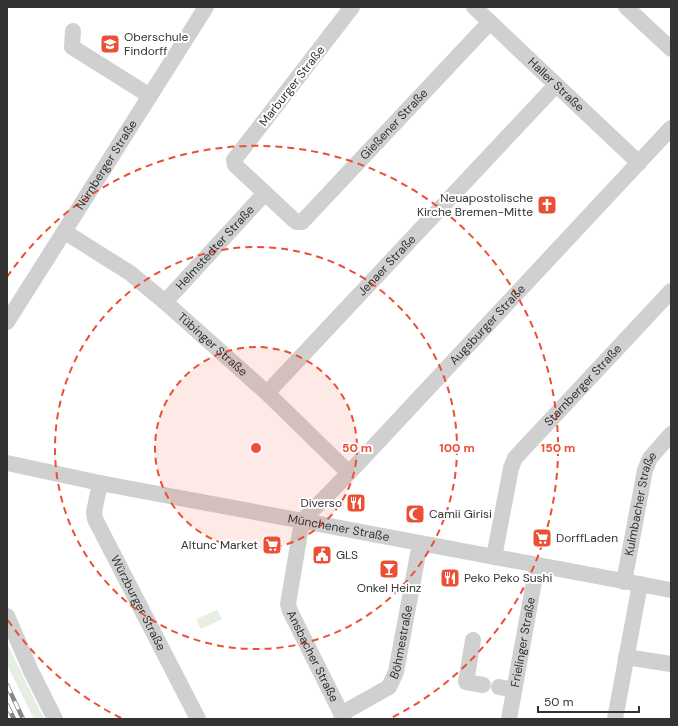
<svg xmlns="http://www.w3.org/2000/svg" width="678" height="726" font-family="'DM Sans',sans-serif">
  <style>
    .green { fill: #e6efe1 }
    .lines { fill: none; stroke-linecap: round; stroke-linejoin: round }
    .minor { stroke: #d0d0d0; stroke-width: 16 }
    .rail-casing { stroke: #888; stroke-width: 4.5 }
    .rail { stroke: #fff; stroke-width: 3; stroke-dasharray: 9; stroke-linecap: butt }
    .ring { fill: none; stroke: #eb4f34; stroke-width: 2; stroke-dasharray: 7 5 }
    .labels { text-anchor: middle; stroke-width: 4; stroke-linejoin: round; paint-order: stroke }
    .poi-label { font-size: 12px; fill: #333; stroke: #fff; text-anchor: start }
    .street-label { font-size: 12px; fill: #333; stroke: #fff }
    .centre { fill: #eb4f34; stroke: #fff; stroke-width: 2 }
    .ring-label { font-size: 12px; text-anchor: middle; font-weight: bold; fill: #eb4f34; stroke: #fff; stroke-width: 4; stroke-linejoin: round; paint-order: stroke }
  </style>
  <rect width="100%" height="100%" fill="#fff"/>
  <!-- green -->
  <path class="green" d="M 217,610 L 222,619 L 201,629 L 196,619 Z
    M 7,643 L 44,719 L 34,719 L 7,665 Z"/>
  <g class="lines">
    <!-- minor -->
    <g class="minor">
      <path id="s1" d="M 352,7 L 234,160 L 235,165 L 296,222 L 302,222 L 490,22"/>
      <path id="s2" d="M 474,7 L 639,163"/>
      <path d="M 626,7 L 671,49"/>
      <path d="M 73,31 L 72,47 L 150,96"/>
      <path id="s3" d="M 65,232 L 130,273 L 165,302 L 267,393 L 349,473"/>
      <path id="s4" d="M 165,302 L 265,193"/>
      <path id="s5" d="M 7,322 L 206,7"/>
      <path id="s6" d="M 267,393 L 556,85"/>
      <path id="s7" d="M 7,463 L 100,483 L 671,590"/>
      <path id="s8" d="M 100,483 L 94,512 L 95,519 L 198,719"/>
      <path id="s9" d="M 302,521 L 349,473 L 671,128"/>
      <path id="s10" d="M 302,521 L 288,604 L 290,611 L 344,719"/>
      <path id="s11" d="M 494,557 L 511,468 L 515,458 L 671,291"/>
      <path id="s12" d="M 624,582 L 645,470 L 650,458 L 671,434"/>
      <path d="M 7,616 L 31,671 L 55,719"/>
      <path d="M 473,640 L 466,682 L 483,685"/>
      <path d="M 626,657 L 671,664"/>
      <path d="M 499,687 L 514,690"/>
      <path id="s13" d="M 341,714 L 389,687 L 396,672 L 420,543"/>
      <path id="s14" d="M 509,719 L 537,565"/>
      <path d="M 615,719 L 640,584"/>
    </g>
    <!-- rail casing -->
    <g class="rail-casing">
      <path id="rail" d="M 7,685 L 23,719
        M 7,705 L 14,719"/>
    </g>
    <!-- rail -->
    <use href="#rail" class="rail"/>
  </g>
  <!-- distance rings -->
  <circle cx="256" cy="448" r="101" fill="#eb4f34" fill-opacity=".12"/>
  <g class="ring">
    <circle cx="256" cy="448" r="101"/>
    <circle cx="256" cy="448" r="201"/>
    <path d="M121 718A302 302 0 0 1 7 619M7 277A302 302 0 1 1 391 718"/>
  </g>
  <!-- icons -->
  <defs>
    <g id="school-square" transform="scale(1)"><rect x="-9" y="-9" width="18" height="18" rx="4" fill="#eb4f34" stroke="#fff"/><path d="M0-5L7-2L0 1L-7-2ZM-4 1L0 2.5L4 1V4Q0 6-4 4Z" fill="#fff"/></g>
    <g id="church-square" transform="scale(1)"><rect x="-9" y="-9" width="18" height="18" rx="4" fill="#eb4f34" stroke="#fff"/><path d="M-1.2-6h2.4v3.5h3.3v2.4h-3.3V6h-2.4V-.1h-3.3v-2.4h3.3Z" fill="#fff"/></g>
    <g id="restaurant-square" transform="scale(1)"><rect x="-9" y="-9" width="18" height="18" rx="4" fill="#eb4f34" stroke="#fff"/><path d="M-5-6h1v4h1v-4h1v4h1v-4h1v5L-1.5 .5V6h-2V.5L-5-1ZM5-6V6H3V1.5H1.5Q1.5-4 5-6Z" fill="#fff"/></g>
    <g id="mosque-square" transform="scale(1)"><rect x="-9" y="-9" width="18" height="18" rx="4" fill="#eb4f34" stroke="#fff"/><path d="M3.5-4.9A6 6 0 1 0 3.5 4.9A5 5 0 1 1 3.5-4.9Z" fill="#fff"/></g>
    <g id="supermarket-square" transform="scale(1)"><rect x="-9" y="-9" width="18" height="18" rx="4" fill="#eb4f34" stroke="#fff"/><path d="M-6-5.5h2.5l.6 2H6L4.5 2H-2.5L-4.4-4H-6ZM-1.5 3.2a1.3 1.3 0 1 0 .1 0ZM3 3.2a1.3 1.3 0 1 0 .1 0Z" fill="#fff"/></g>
    <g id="civic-square" transform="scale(1)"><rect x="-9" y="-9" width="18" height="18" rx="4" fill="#eb4f34" stroke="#fff"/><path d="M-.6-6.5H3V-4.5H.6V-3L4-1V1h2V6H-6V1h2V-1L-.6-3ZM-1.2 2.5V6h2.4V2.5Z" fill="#fff"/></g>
    <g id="bar-square" transform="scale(1)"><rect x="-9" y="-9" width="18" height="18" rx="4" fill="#eb4f34" stroke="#fff"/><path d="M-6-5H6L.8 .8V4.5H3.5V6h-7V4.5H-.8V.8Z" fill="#fff"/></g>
  </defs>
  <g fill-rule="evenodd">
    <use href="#school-square" x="110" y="44"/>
    <use href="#church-square" x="547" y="205"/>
    <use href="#restaurant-square" x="356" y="503"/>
    <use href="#mosque-square" x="415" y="514"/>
    <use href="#supermarket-square" x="542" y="538"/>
    <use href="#supermarket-square" x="272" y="545"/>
    <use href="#civic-square" x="322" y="555"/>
    <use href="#bar-square" x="389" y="569"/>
    <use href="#restaurant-square" x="450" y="578"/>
  </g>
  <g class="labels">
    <!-- poi labels -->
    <g class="poi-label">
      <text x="124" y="41">Oberschule<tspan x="124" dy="14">Findorff</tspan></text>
      <text x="533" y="202" text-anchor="end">Neuapostolische<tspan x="533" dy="14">Kirche Bremen-Mitte</tspan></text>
      <text x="342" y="507" text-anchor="end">Diverso</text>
      <text x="429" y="518">Camii Girisi</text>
      <text x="556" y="542">DorffLaden</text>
      <text x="258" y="549" text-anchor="end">Altunc Market</text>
      <text x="336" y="559">GLS</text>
      <text x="464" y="582">Peko Peko Sushi</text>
      <text x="389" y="592" text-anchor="middle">Onkel Heinz</text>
    </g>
    <!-- street labels -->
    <g class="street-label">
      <text dy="4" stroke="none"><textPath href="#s2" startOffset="113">Haller Straße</textPath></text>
      <text transform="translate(292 86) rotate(-52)" y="4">Marburger Straße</text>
      <text dy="4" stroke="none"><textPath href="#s1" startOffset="422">Gießener Straße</textPath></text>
      <text dy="4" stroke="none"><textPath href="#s5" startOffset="186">Nürnberger Straße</textPath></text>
      <text dy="4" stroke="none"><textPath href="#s4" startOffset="74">Helmstedter Straße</textPath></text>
      <text dy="4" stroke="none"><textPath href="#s6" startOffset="175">Jenaer Straße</textPath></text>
      <text dy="4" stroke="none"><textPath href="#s9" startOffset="270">Augsburger Straße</textPath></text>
      <text dy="4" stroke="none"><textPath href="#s3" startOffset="186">Tübinger Straße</textPath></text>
      <text dy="4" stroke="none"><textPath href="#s11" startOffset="201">Starnberger Straße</textPath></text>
      <text dy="4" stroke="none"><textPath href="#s12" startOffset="80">Kulmbacher Straße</textPath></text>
      <text dy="4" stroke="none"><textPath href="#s7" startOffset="338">Münchener Straße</textPath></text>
      <text dy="4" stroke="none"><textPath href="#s8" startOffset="131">Würzburger Straße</textPath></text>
      <text dy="4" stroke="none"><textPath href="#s13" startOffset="102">Böhmestraße</textPath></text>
      <text dy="4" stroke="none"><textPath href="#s14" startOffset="78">Frielinger Straße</textPath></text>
      <text dy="4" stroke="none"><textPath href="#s10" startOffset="142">Ansbacher Straße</textPath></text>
    </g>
  </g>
  <circle cx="256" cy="448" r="6" class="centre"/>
  <g class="ring-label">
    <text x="357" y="452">50 m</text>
    <text x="457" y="452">100 m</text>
    <text x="558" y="452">150 m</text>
  </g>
  <!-- border -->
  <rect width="678" height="726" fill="none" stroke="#333333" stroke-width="16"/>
  <!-- scale -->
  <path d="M538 706v6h101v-6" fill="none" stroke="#333333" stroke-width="2"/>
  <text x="544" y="706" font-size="12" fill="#333333" stroke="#ffffff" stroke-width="3" paint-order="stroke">50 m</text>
</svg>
